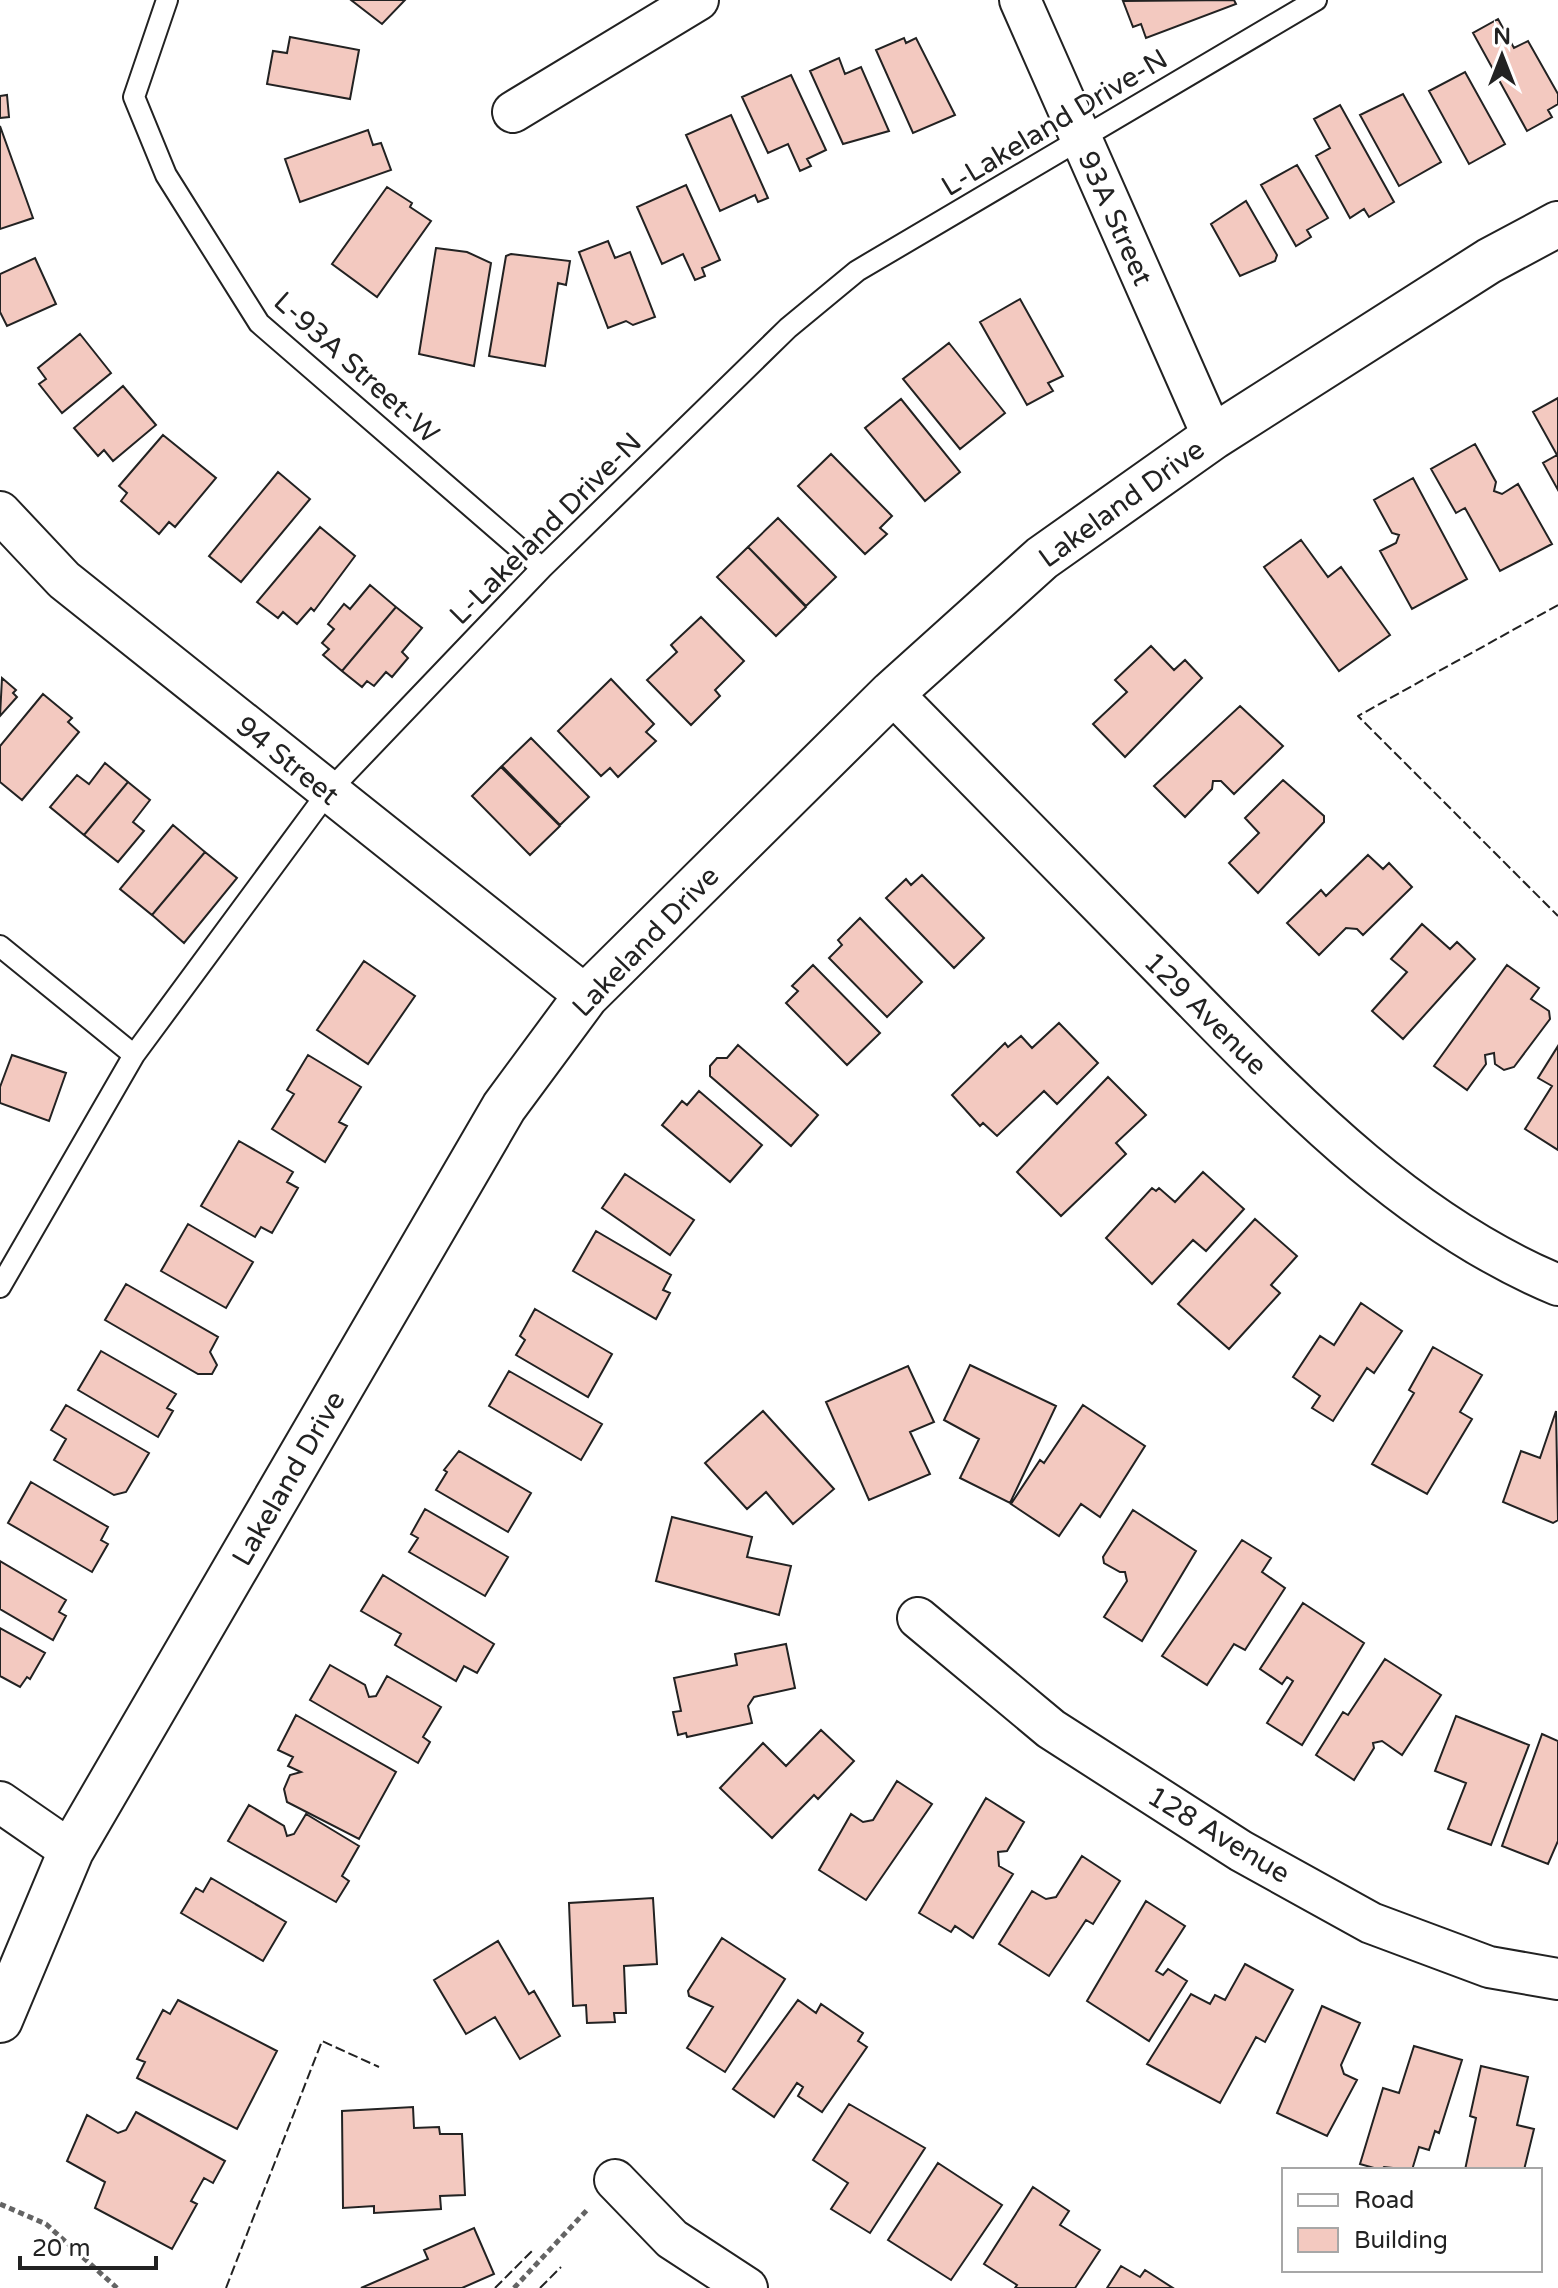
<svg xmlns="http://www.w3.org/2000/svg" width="1558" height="2288" font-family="'Varela Round',sans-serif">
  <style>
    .building { fill: #f3c9c0; stroke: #222; stroke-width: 2 }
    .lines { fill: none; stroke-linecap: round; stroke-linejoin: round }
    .lane-casing { stroke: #222; stroke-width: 24 }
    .street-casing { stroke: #222; stroke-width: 44 }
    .secondary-casing { stroke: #222; stroke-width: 48 }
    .path { stroke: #646464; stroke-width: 5; stroke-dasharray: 6 4; stroke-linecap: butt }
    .lane { stroke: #fff; stroke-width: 20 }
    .street { stroke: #fff; stroke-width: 40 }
    .secondary { stroke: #fff; stroke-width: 44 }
    .fence { stroke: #222; stroke-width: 2; stroke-dasharray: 10 4; stroke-linecap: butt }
    .labels { text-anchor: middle; stroke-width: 6; stroke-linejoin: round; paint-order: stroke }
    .street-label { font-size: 28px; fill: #222; stroke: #fff }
  </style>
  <rect width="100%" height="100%" fill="#fff"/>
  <!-- building -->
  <path class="building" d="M 351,0 L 405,0 L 382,24 Z
    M 1234,0 L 1236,4 L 1146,38 L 1141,24 L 1133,27 L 1123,1 Z
    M 1498,19 L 1514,48 L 1528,41 L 1558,94 L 1558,104 L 1548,110 L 1552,117 L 1527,131 L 1473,33 Z
    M 290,37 L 359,50 L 350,99 L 267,84 L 273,51 L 287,53 Z
    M 904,38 L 906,43 L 916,38 L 955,115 L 913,133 L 876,50 Z
    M 839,58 L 845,74 L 861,67 L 889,131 L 843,144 L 810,71 Z
    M 1465,72 L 1505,144 L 1469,164 L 1429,91 Z
    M 791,75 L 826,150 L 807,159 L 811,166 L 800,171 L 788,144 L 768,153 L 742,97 Z
    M 1403,94 L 1441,162 L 1399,186 L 1360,115 Z
    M 7,95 L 9,117 L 0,118 L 0,96 Z
    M 1340,105 L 1394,202 L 1369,217 L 1364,209 L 1350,218 L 1316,156 L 1330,148 L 1314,119 Z
    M 731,115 L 768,198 L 758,202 L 755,195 L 720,211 L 686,135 Z
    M 0,126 L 33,218 L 0,229 Z
    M 368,130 L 373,145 L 381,143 L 391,170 L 300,202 L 285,159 Z
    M 1297,165 L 1328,218 L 1307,230 L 1311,237 L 1296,246 L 1261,185 Z
    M 686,185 L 720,260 L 702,268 L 705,276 L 695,280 L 683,254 L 662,264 L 637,207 Z
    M 387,187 L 412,203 L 410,207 L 431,221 L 377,297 L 332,264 Z
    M 1246,201 L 1277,255 L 1275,261 L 1240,276 L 1211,224 Z
    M 608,241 L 615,258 L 630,252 L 655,317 L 633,325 L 626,321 L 608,328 L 579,252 Z
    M 436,248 L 467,252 L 491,263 L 474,366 L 419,354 Z
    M 511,254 L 570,261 L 566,285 L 558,283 L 545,366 L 489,356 L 506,256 Z
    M 35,258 L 56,304 L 7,326 L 0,312 L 0,274 Z
    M 1020,299 L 1063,376 L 1048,383 L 1053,391 L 1027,405 L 980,322 Z
    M 80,334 L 111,373 L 62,413 L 39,384 L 46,379 L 38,368 Z
    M 949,343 L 1005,413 L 960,449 L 903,379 Z
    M 123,386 L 156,425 L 113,461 L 104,450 L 98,456 L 74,428 Z
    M 1558,398 L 1558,490 L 1543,463 L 1557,455 L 1533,412 Z
    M 901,399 L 960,472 L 925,501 L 865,428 Z
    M 163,435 L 216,478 L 175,527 L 169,522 L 159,534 L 121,501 L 127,493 L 119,486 Z
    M 1475,444 L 1496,482 L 1494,491 L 1502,494 L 1518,484 L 1552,544 L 1500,571 L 1465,508 L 1456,513 L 1431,469 Z
    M 831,454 L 892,516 L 880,528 L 887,534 L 865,554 L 798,486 Z
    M 278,472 L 310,499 L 241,582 L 209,556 Z
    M 1413,478 L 1467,579 L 1412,609 L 1380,551 L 1396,543 L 1399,535 L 1392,533 L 1374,500 Z
    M 778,518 L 836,577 L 806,606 L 748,547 Z
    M 320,527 L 355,556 L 314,611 L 311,608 L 297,624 L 283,612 L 278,618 L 257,602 Z
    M 1301,540 L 1328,577 L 1341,567 L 1390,635 L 1339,671 L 1264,567 Z
    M 748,547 L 806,607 L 776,636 L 717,577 Z
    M 370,585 L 396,607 L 342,671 L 323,655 L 329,649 L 322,643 L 334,629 L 328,624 L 344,604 L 350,609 Z
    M 396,607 L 422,628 L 402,652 L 408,658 L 392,677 L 386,672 L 374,686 L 367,681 L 362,687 L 342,671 Z
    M 701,617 L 744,661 L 715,690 L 720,696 L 691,725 L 647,680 L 677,652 L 671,645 Z
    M 1151,646 L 1174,670 L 1185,660 L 1202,678 L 1125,757 L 1093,724 L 1127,692 L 1115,680 Z
    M 2,678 L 16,690 L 13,693 L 17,697 L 0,716 Z
    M 611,679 L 654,724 L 646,732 L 656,741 L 618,777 L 610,768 L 601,776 L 558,731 Z
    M 43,694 L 72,718 L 68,722 L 79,732 L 22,800 L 0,782 L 0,746 Z
    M 1240,706 L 1283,746 L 1234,794 L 1221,781 L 1213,781 L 1212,789 L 1185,817 L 1154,786 Z
    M 531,738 L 589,797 L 560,825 L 502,766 Z
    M 105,763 L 128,782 L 84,835 L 50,807 L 77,775 L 89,784 Z
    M 501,767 L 560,826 L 530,855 L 472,796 Z
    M 1283,780 L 1324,816 L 1324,822 L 1258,893 L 1229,863 L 1259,833 L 1245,818 Z
    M 128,782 L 150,800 L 133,822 L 144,831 L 118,862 L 84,835 Z
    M 173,825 L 205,852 L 152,915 L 120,889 Z
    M 205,852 L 237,878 L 184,943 L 152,915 Z
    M 1368,855 L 1383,869 L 1389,863 L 1412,887 L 1363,935 L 1357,929 L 1346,928 L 1319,955 L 1287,923 L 1321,890 L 1326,896 Z
    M 922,875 L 984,938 L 954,968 L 886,898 L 906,879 L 911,885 Z
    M 860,918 L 922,982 L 887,1017 L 829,958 L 842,945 L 838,940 Z
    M 1422,924 L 1450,949 L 1457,942 L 1475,959 L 1403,1039 L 1372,1011 L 1407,972 L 1391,959 Z
    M 364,961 L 415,996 L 368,1064 L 317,1030 Z
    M 813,965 L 880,1033 L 847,1065 L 786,1003 L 798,991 L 792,986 Z
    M 1507,965 L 1539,988 L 1531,999 L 1549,1011 L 1550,1019 L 1514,1067 L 1504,1070 L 1495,1064 L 1494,1053 L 1485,1055 L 1486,1064 L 1467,1090 L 1434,1066 Z
    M 1059,1023 L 1098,1063 L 1057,1104 L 1044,1091 L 997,1136 L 983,1123 L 980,1126 L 952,1095 L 1005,1043 L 1008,1047 L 1021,1036 L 1032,1048 Z
    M 738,1045 L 818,1115 L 791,1146 L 710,1076 L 710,1066 L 717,1058 L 727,1058 Z
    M 1558,1046 L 1558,1150 L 1525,1129 L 1552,1086 L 1538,1078 Z
    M 12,1055 L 66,1073 L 49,1121 L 0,1103 L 0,1087 Z
    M 308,1055 L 361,1087 L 339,1122 L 347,1126 L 325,1162 L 272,1129 L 294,1094 L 287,1090 Z
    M 1108,1077 L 1146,1115 L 1116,1143 L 1126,1154 L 1061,1216 L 1017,1172 Z
    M 699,1091 L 762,1145 L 730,1182 L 662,1125 L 682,1101 L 687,1105 Z
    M 239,1141 L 293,1172 L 287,1182 L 298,1188 L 272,1233 L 261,1227 L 255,1237 L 201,1206 Z
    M 1203,1172 L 1244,1209 L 1206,1251 L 1193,1240 L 1152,1284 L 1106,1238 L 1152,1188 L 1156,1191 L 1159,1188 L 1175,1202 Z
    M 625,1174 L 694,1220 L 670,1255 L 602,1208 Z
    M 1255,1219 L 1297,1256 L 1271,1285 L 1280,1293 L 1229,1349 L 1178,1304 Z
    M 188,1224 L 253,1262 L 226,1308 L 161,1271 Z
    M 596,1231 L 671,1275 L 663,1290 L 670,1293 L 656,1319 L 573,1271 Z
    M 126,1284 L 218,1337 L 210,1352 L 217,1365 L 212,1374 L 198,1374 L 105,1320 Z
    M 1361,1303 L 1402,1331 L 1374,1373 L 1367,1368 L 1333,1421 L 1312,1408 L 1320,1396 L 1293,1377 L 1320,1336 L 1334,1345 Z
    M 535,1309 L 612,1354 L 588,1397 L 516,1355 L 525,1340 L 520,1336 Z
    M 1433,1347 L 1482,1375 L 1460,1412 L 1472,1419 L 1427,1494 L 1372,1464 L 1414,1393 L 1409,1390 Z
    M 101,1351 L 176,1394 L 167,1408 L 173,1411 L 158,1437 L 78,1390 Z
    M 970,1365 L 1056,1406 L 1010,1503 L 960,1478 L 979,1439 L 944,1420 Z
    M 908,1366 L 934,1422 L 910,1432 L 930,1474 L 869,1500 L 826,1402 Z
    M 509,1371 L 602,1424 L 581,1460 L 489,1406 Z
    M 66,1405 L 149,1453 L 126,1492 L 114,1495 L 54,1460 L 66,1439 L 51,1430 Z
    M 1083,1405 L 1145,1446 L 1100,1517 L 1081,1504 L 1059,1536 L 1011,1504 L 1040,1460 L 1044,1463 Z
    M 763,1411 L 834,1489 L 793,1524 L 766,1492 L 747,1509 L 705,1463 Z
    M 1556,1411 L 1558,1520 L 1553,1523 L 1503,1502 L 1521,1451 L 1540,1458 Z
    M 459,1451 L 531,1493 L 508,1532 L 436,1490 L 447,1472 L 444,1470 Z
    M 31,1482 L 108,1527 L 101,1540 L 108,1544 L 92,1572 L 8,1523 Z
    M 425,1509 L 508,1557 L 485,1596 L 409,1552 L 418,1538 L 411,1534 Z
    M 1133,1510 L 1196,1551 L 1142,1641 L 1104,1617 L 1127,1581 L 1125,1572 L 1120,1572 L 1104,1563 L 1103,1557 Z
    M 672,1517 L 752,1537 L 747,1557 L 791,1566 L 779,1615 L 656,1581 Z
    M 1242,1540 L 1271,1558 L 1262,1572 L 1285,1588 L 1245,1650 L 1234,1644 L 1207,1685 L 1162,1656 Z
    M 0,1561 L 66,1600 L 59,1612 L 66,1616 L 53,1640 L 0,1609 Z
    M 383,1575 L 494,1644 L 477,1673 L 464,1666 L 456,1681 L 395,1645 L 401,1634 L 361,1611 Z
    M 1303,1603 L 1364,1643 L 1302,1745 L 1267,1723 L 1293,1681 L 1287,1677 L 1282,1684 L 1260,1669 Z
    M 0,1628 L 45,1653 L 30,1679 L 27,1677 L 20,1687 L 0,1676 Z
    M 786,1644 L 795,1688 L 754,1697 L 748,1706 L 752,1723 L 687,1737 L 686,1733 L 678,1735 L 673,1712 L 681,1711 L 674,1678 L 737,1665 L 735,1654 Z
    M 1385,1659 L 1441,1695 L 1402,1755 L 1382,1741 L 1373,1743 L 1374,1748 L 1354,1780 L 1316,1755 L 1343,1712 L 1348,1715 Z
    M 330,1665 L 365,1685 L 369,1697 L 376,1696 L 387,1676 L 441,1707 L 423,1737 L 430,1742 L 418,1763 L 310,1700 Z
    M 296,1715 L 396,1772 L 359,1839 L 287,1802 L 284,1789 L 290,1775 L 301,1772 L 288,1766 L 293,1757 L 278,1750 Z
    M 1456,1716 L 1529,1745 L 1491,1845 L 1448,1829 L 1466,1783 L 1435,1771 Z
    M 821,1730 L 854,1761 L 818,1799 L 814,1795 L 772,1838 L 720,1788 L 763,1743 L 786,1766 Z
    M 1542,1734 L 1558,1741 L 1558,1841 L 1548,1864 L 1502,1846 Z
    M 897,1781 L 932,1804 L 866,1900 L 819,1870 L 851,1814 L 863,1822 L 873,1820 Z
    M 986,1798 L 1024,1822 L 1007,1851 L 998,1852 L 999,1866 L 1013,1874 L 973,1938 L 955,1926 L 951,1932 L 919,1913 Z
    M 249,1805 L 284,1826 L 287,1836 L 294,1834 L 306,1814 L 359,1846 L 342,1876 L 349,1881 L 336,1902 L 228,1841 Z
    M 1082,1856 L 1120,1881 L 1093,1924 L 1086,1920 L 1049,1976 L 999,1944 L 1032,1891 L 1046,1899 L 1056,1897 Z
    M 211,1878 L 286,1922 L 263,1961 L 181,1913 L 196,1888 L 203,1892 Z
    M 653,1898 L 657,1964 L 624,1966 L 626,2013 L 614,2013 L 615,2022 L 587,2023 L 586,2005 L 573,2006 L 569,1903 Z
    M 1146,1901 L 1185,1926 L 1156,1971 L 1163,1975 L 1168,1969 L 1187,1981 L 1149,2041 L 1087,2001 Z
    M 722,1938 L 785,1979 L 725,2072 L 687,2048 L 713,2007 L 689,1996 L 688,1991 Z
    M 498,1941 L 529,1994 L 534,1991 L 560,2036 L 520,2059 L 495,2017 L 466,2034 L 434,1980 Z
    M 1245,1964 L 1293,1990 L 1265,2042 L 1256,2037 L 1220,2103 L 1147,2064 L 1191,1994 L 1210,2004 L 1215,1995 L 1225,2000 Z
    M 178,2000 L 277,2051 L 237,2129 L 137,2078 L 145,2062 L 137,2059 L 163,2010 L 170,2014 Z
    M 798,2000 L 816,2013 L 821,2004 L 863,2033 L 858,2041 L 867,2047 L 822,2112 L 798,2096 L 803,2087 L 797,2083 L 774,2117 L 733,2089 Z
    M 1322,2006 L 1360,2023 L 1341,2065 L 1344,2074 L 1357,2080 L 1327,2136 L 1277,2113 Z
    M 1414,2046 L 1462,2060 L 1439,2133 L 1435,2131 L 1429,2150 L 1419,2147 L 1412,2170 L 1384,2167 L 1381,2170 L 1360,2164 L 1383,2088 L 1399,2093 Z
    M 1481,2066 L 1528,2077 L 1517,2125 L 1534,2129 L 1524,2170 L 1465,2170 L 1476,2118 L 1470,2116 Z
    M 849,2104 L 925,2148 L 870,2233 L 831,2209 L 848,2183 L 813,2160 Z
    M 413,2107 L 414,2128 L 439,2127 L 440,2134 L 462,2134 L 465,2195 L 440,2196 L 441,2209 L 374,2213 L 374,2206 L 343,2208 L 342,2111 Z
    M 136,2112 L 225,2161 L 213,2183 L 204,2178 L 191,2201 L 197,2204 L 172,2249 L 95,2208 L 105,2182 L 67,2161 L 87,2115 L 118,2133 L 126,2130 Z
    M 938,2163 L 1002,2205 L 951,2280 L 888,2240 Z
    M 1033,2187 L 1069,2211 L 1060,2225 L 1100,2250 L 1075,2288 L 1015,2288 L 1017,2285 L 984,2264 Z
    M 474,2228 L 494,2274 L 462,2288 L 361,2288 L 428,2259 L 424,2250 Z
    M 1121,2266 L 1140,2277 L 1145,2270 L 1173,2288 L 1107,2288 Z"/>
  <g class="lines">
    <!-- lane casing -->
    <g class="lane-casing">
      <path id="lane" d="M 167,0 L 134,97 L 166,175 L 259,323 L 542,568
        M 0,946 L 134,1055
        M 0,1287 L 134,1055 L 328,792 L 542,568 L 788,328 L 857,271 L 1316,0"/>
    </g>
    <!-- street casing -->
    <g class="street-casing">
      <path id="street" d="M 1020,0 L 1213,437
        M 513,112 L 698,0
        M 0,512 L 64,580 L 586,996
        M 892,693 C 988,791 1084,889 1181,987 C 1293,1101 1407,1222 1558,1285
        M 918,1618 L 1051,1729 L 1241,1851 L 1371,1923 L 1489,1967 L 1558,1979
        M 0,1802 L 71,1851
        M 615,2180 L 672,2239 L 747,2288"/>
    </g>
    <!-- secondary casing -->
    <g class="secondary-casing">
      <path id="secondary" d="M 0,2020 L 71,1851 L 504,1107 L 586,996 L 892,693 L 1042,558 L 1213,437 L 1489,261 L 1558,224"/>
    </g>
    <!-- path -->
    <path class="path" d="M 0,2204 L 46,2224 L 117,2288
      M 514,2288 L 587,2210"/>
    <!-- lane -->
    <use href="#lane" class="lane"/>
    <!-- street -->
    <use href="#street" class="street"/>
    <!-- secondary -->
    <use href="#secondary" class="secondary"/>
    <!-- fence -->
    <path class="fence" d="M 1558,605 L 1358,716 L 1558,916
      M 226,2288 L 322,2041 L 379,2067
      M 495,2288 L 534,2249
      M 540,2288 L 561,2267"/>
  </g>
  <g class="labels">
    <!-- street labels -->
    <g class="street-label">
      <text transform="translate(1054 122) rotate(-31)" y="10">L-Lakeland Drive-N</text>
      <text transform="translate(1116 218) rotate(66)" y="10">93A Street</text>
      <text transform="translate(357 367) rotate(42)" y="10">L-93A Street-W</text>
      <text transform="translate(1121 503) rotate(-36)" y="10">Lakeland Drive</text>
      <text transform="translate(545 528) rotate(-45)" y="10">L-Lakeland Drive-N</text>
      <text transform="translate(288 760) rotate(39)" y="10">94 Street</text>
      <text transform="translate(645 941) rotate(-46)" y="10">Lakeland Drive</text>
      <text transform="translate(1206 1013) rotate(45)" y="10">129 Avenue</text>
      <text transform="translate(288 1478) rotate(-60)" y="10">Lakeland Drive</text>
      <text transform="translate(1219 1834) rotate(31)" y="10">128 Avenue</text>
    </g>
  </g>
  <!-- legend -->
  <rect x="1282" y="2168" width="260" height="104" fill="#ffffff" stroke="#a7a7a7" stroke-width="2"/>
  <rect x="1298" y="2194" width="40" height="12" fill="#ffffff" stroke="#a7a7a7" stroke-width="2"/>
  <text x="1354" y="2208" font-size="24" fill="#222222">Road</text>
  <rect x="1298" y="2228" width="40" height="24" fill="#f3c9c0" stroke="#a7a7a7" stroke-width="2"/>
  <text x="1354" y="2248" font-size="24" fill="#222222">Building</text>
  <!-- north arrow -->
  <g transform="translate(1502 56)" stroke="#ffffff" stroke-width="6" paint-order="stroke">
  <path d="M0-6L14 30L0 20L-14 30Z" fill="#222222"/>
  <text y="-12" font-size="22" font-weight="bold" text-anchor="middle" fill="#222222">N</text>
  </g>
  <!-- scale -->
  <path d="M20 2256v12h136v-12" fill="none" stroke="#222222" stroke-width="4"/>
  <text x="32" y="2256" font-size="24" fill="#222222" stroke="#ffffff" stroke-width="6" paint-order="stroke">20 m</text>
</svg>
